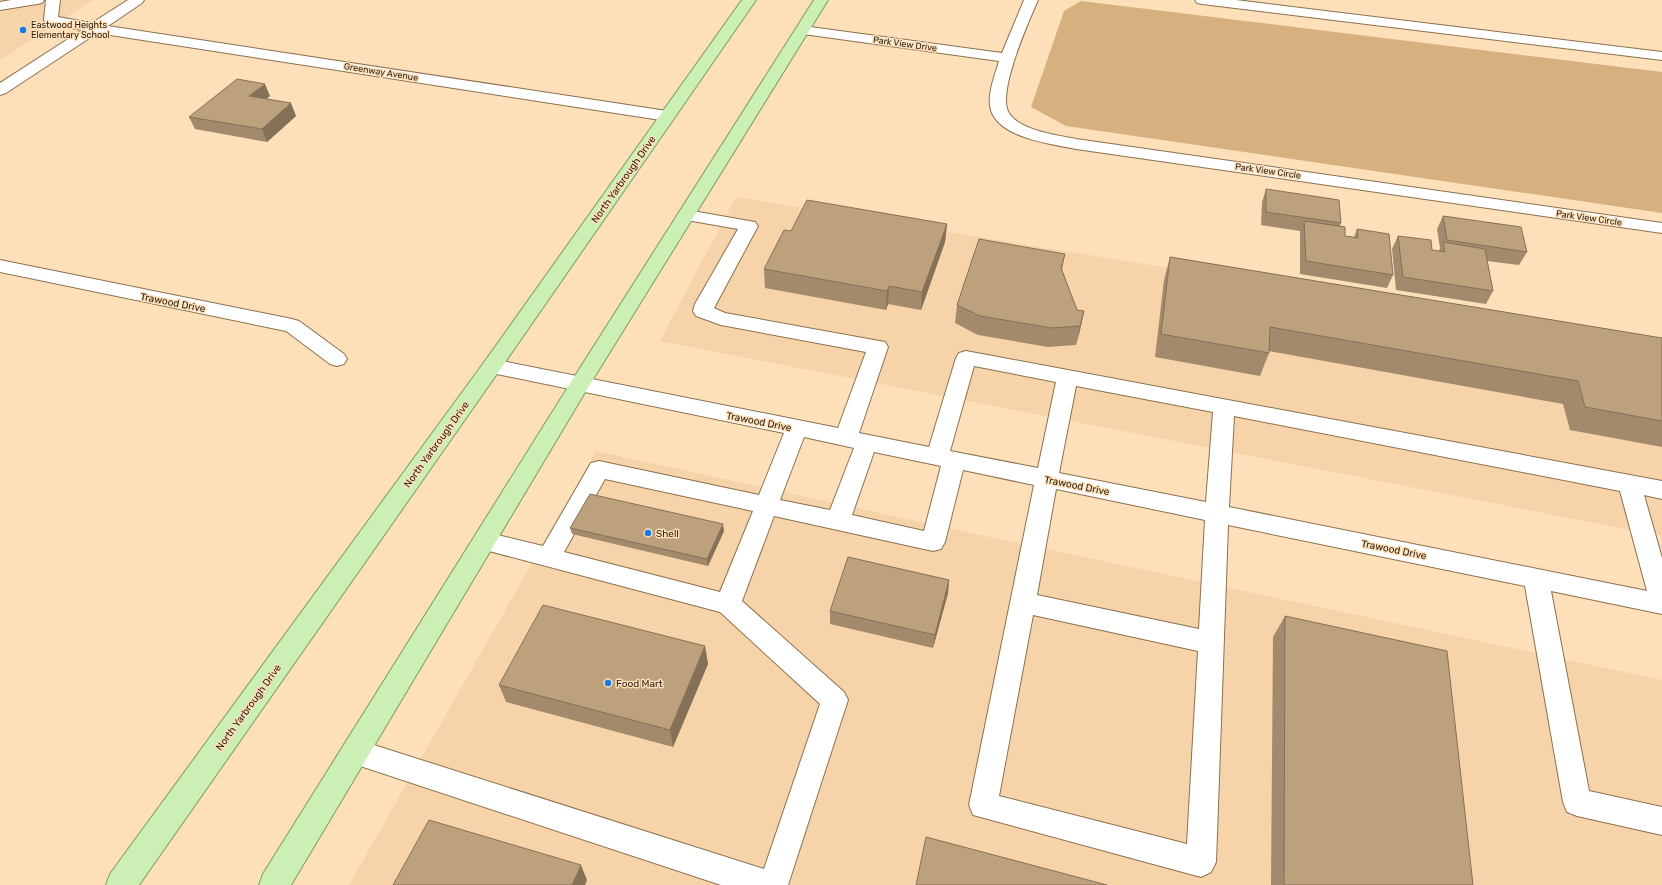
<svg xmlns="http://www.w3.org/2000/svg" width="1662" height="885" font-family="Rubik,sans-serif">
  <style>
    .built { fill: #f6d3a8 }
    .green { fill: #d6b07f }
    .lines { fill: none; stroke-linecap: round; stroke-linejoin: round }
    .minor-casing { stroke: #8b714e; stroke-width: 2 }
    .major-casing { stroke: #7c9f5b; stroke-width: 2 }
    .minor { fill: #fff; fill-rule: evenodd }
    .major { fill: #cbefb5; fill-rule: evenodd }
    .wall { fill: #a38a6c }
    .shaded-wall { fill: #847158 }
    .building { fill: #bda17d; stroke: #847158 }
    .poi-dot { fill: #137be3; stroke: #fddfb9; stroke-width: 1.5 }
    .labels { text-anchor: middle; stroke-width: 3; stroke-linejoin: round; paint-order: stroke }
    .far-poi-label { font-size: 9px; fill: #291f10; stroke: #fddfb9; text-anchor: start }
    .far-street-label { font-size: 9px; fill: #291f10; stroke: #fddfb9 }
    .street-label { font-size: 10px; fill: #291f10; stroke: #fddfb9 }
    .poi-label { font-size: 10px; fill: #291f10; stroke: #fddfb9; text-anchor: start }
  </style>
  <rect width="100%" height="100%" fill="#fddfb9"/>
  <!-- built -->
  <path class="built" d="M 0,0 L 93,0 L 0,60 Z
    M 736,197 L 1662,349 L 1662,536 L 660,341 Z
    M 596,451 L 971,533 L 1662,680 L 1662,885 L 349,885 Z"/>
  <!-- green -->
  <path class="green" d="M 1081,1 L 1662,72 L 1662,213 L 1066,126 L 1031,107 L 1064,11 Z"/>
  <g class="lines">
    <!-- minor casing -->
    <g class="minor-casing">
      <path id="minor" d="M 11,0 L 44,0 L 42,3 L 37,4 L 0,10 L 0,2 Z
        M 46,0 L 60,0 L 58,17 L 92,23 L 128,0 L 144,0 L 142,3 L 108,26 L 667,111 L 673,113 L 675,116 L 673,119 L 667,121 L 97,33 L 6,93 L 0,95 L 0,83 L 82,30 L 46,23 L 44,20 Z
        M 1024,0 L 1038,0 C 1029,21 996,94 1009,113 C 1020,131 1057,135 1076,139 L 1662,223 L 1662,233 L 1076,149 C 1051,144 995,138 990,106 C 988,92 995,75 999,61 L 803,34 L 798,33 L 796,30 L 798,27 L 803,26 L 1002,53 Z
        M 1195,0 L 1236,0 L 1662,52 L 1662,60 L 1202,4 L 1197,3 Z
        M 687,210 L 749,221 L 755,222 L 758,226 L 714,308 L 725,313 L 885,342 L 888,347 L 859,433 L 929,447 L 956,358 L 959,353 L 966,351 L 1662,481 L 1662,499 L 1644,495 L 1662,558 L 1662,614 L 1551,591 L 1589,791 L 1662,807 L 1662,835 L 1577,816 L 1567,812 L 1563,802 L 1525,586 L 1228,525 L 1216,862 L 1211,872 L 1201,877 L 973,815 L 969,805 L 1034,485 L 963,470 L 945,542 L 941,549 L 933,551 L 774,516 L 742,601 L 844,692 L 848,700 L 788,885 L 721,885 L 345,761 L 341,752 L 345,743 L 355,739 L 764,869 L 820,704 L 720,612 L 485,550 L 477,548 L 473,541 L 477,534 L 485,532 L 543,546 L 591,463 L 599,461 L 759,495 L 784,433 L 492,373 L 485,371 L 482,366 L 485,361 L 492,359 L 838,428 L 866,352 L 721,325 L 696,316 L 693,311 L 695,304 L 738,229 L 681,219 L 678,215 L 681,211 ZM 974,366 L 1056,382 L 1038,468 L 950,451 ZM 1076,386 L 1213,412 L 1206,502 L 1059,473 ZM 1234,416 L 1620,491 L 1647,591 L 1229,507 ZM 804,437 L 854,448 L 830,510 L 780,500 ZM 874,452 L 941,466 L 924,531 L 852,515 ZM 605,479 L 753,511 L 720,592 L 564,552 ZM 1056,489 L 1205,520 L 1199,629 L 1037,595 ZM 1033,615 L 1198,651 L 1187,844 L 999,796 Z
        M 0,260 L 292,319 L 299,321 L 344,354 L 347,359 L 344,364 L 337,366 L 330,364 L 286,331 L 0,272 Z"/>
    </g>
    <!-- major casing -->
    <g class="major-casing">
      <path id="major" d="M 742,0 L 756,0 L 499,371 L 139,885 L 106,885 L 110,874 L 485,361 Z
        M 814,0 L 828,0 L 587,389 L 291,885 L 259,885 L 263,874 L 573,379 Z"/>
    </g>
    <!-- minor -->
    <use href="#minor" class="minor"/>
    <!-- major -->
    <use href="#major" class="major"/>
  </g>
  <!-- wall -->
  <path class="wall" d="M 270,96 L 266,99 L 296,116 L 267,142 L 195,129 L 189,117 Z
    M 1266,189 L 1341,223 L 1340,226 L 1345,236 L 1354,237 L 1357,229 L 1393,275 L 1387,288 L 1300,274 L 1300,231 L 1261,225 L 1262,202 Z
    M 1443,216 L 1527,252 L 1519,265 L 1487,261 L 1493,291 L 1486,304 L 1396,290 L 1392,249 L 1398,236 L 1432,250 L 1439,251 L 1440,248 L 1437,229 Z
    M 947,224 L 945,242 L 921,310 L 888,304 L 886,310 L 765,288 L 764,269 L 791,231 Z
    M 1065,254 L 1062,270 L 1077,310 L 1084,311 L 1080,330 L 1076,345 L 1048,347 L 978,335 L 955,323 L 957,305 Z
    M 1170,257 L 1662,338 L 1662,447 L 1570,430 L 1563,404 L 1269,351 L 1269,353 L 1260,376 L 1155,357 L 1164,280 Z
    M 570,528 L 724,531 L 708,566 L 572,534 Z
    M 949,580 L 948,593 L 933,648 L 830,624 L 830,611 Z
    M 1285,616 L 1473,885 L 1271,885 L 1273,637 Z
    M 705,646 L 708,664 L 673,747 L 506,702 L 499,685 Z"/>
  <!-- shaded-wall -->
  <path class="shaded-wall" d="M 265,84 L 270,96 L 255,109 L 249,96 Z
    M 291,103 L 296,116 L 267,142 L 262,129 Z
    M 947,224 L 945,242 L 921,310 L 922,292 Z
    M 889,286 L 888,304 L 886,310 L 887,291 Z
    M 1084,311 L 1080,330 L 1076,345 L 1080,326 Z
    M 723,524 L 724,531 L 708,566 L 707,559 Z
    M 949,580 L 948,593 L 933,648 L 935,635 Z
    M 705,646 L 708,664 L 673,747 L 670,730 Z
    M 581,865 L 587,880 L 585,885 L 572,885 Z"/>
  <!-- building -->
  <path class="building" d="M 237,79 L 265,84 L 249,96 L 291,103 L 262,129 L 189,117 Z
    M 1266,189 L 1339,200 L 1341,223 L 1266,212 Z
    M 807,200 L 947,224 L 922,292 L 889,286 L 887,291 L 764,269 L 784,230 L 791,231 Z
    M 1443,216 L 1521,227 L 1527,252 L 1447,240 Z
    M 1304,221 L 1345,227 L 1345,236 L 1358,238 L 1357,229 L 1389,234 L 1393,275 L 1306,261 Z
    M 1398,236 L 1431,240 L 1432,250 L 1445,252 L 1443,242 L 1485,249 L 1493,291 L 1403,277 Z
    M 979,239 L 1065,254 L 1061,268 L 1077,310 L 1084,311 L 1080,326 L 1052,328 L 980,316 L 957,305 Z
    M 1170,257 L 1662,338 L 1662,421 L 1585,407 L 1578,381 L 1270,327 L 1269,353 L 1161,334 Z
    M 590,494 L 723,524 L 707,559 L 570,528 Z
    M 848,557 L 949,580 L 935,635 L 830,611 Z
    M 543,605 L 705,646 L 670,730 L 499,685 Z
    M 1285,616 L 1447,651 L 1473,885 L 1284,885 Z
    M 429,820 L 581,865 L 572,885 L 393,885 Z
    M 926,837 L 1107,885 L 916,885 Z"/>
  <!-- markers -->
  <g class="poi-dot">
    <circle cx="23" cy="30" r="4"/>
    <circle cx="648" cy="533" r="4"/>
    <circle cx="608" cy="683" r="4"/>
  </g>
  <g class="labels">
    <!-- far-poi labels -->
    <g class="far-poi-label">
      <text x="31" y="28">Eastwood Heights<tspan x="31" dy="10">Elementary School</tspan></text>
    </g>
    <!-- far-street labels -->
    <g class="far-street-label">
      <text transform="translate(905 44) rotate(8)" y="3">Park View Drive</text>
      <text transform="translate(381 72) rotate(9)" y="3">Greenway Avenue</text>
      <text transform="translate(1268 171) rotate(8)" y="3">Park View Circle</text>
      <text transform="translate(1589 218) rotate(8)" y="3">Park View Circle</text>
    </g>
    <!-- street labels -->
    <g class="street-label">
      <text transform="translate(623 179) rotate(-55)" y="4">North Yarbrough Drive</text>
      <text transform="translate(173 302) rotate(11)" y="4">Trawood Drive</text>
      <text transform="translate(759 421) rotate(11)" y="4">Trawood Drive</text>
      <text transform="translate(436 444) rotate(-54)" y="4">North Yarbrough Drive</text>
      <text transform="translate(1077 485) rotate(11)" y="4">Trawood Drive</text>
      <text transform="translate(1394 549) rotate(11)" y="4">Trawood Drive</text>
      <text transform="translate(248 707) rotate(-54)" y="4">North Yarbrough Drive</text>
    </g>
    <!-- poi labels -->
    <g class="poi-label">
      <text x="656" y="537">Shell</text>
      <text x="616" y="687">Food Mart</text>
    </g>
  </g>
</svg>
